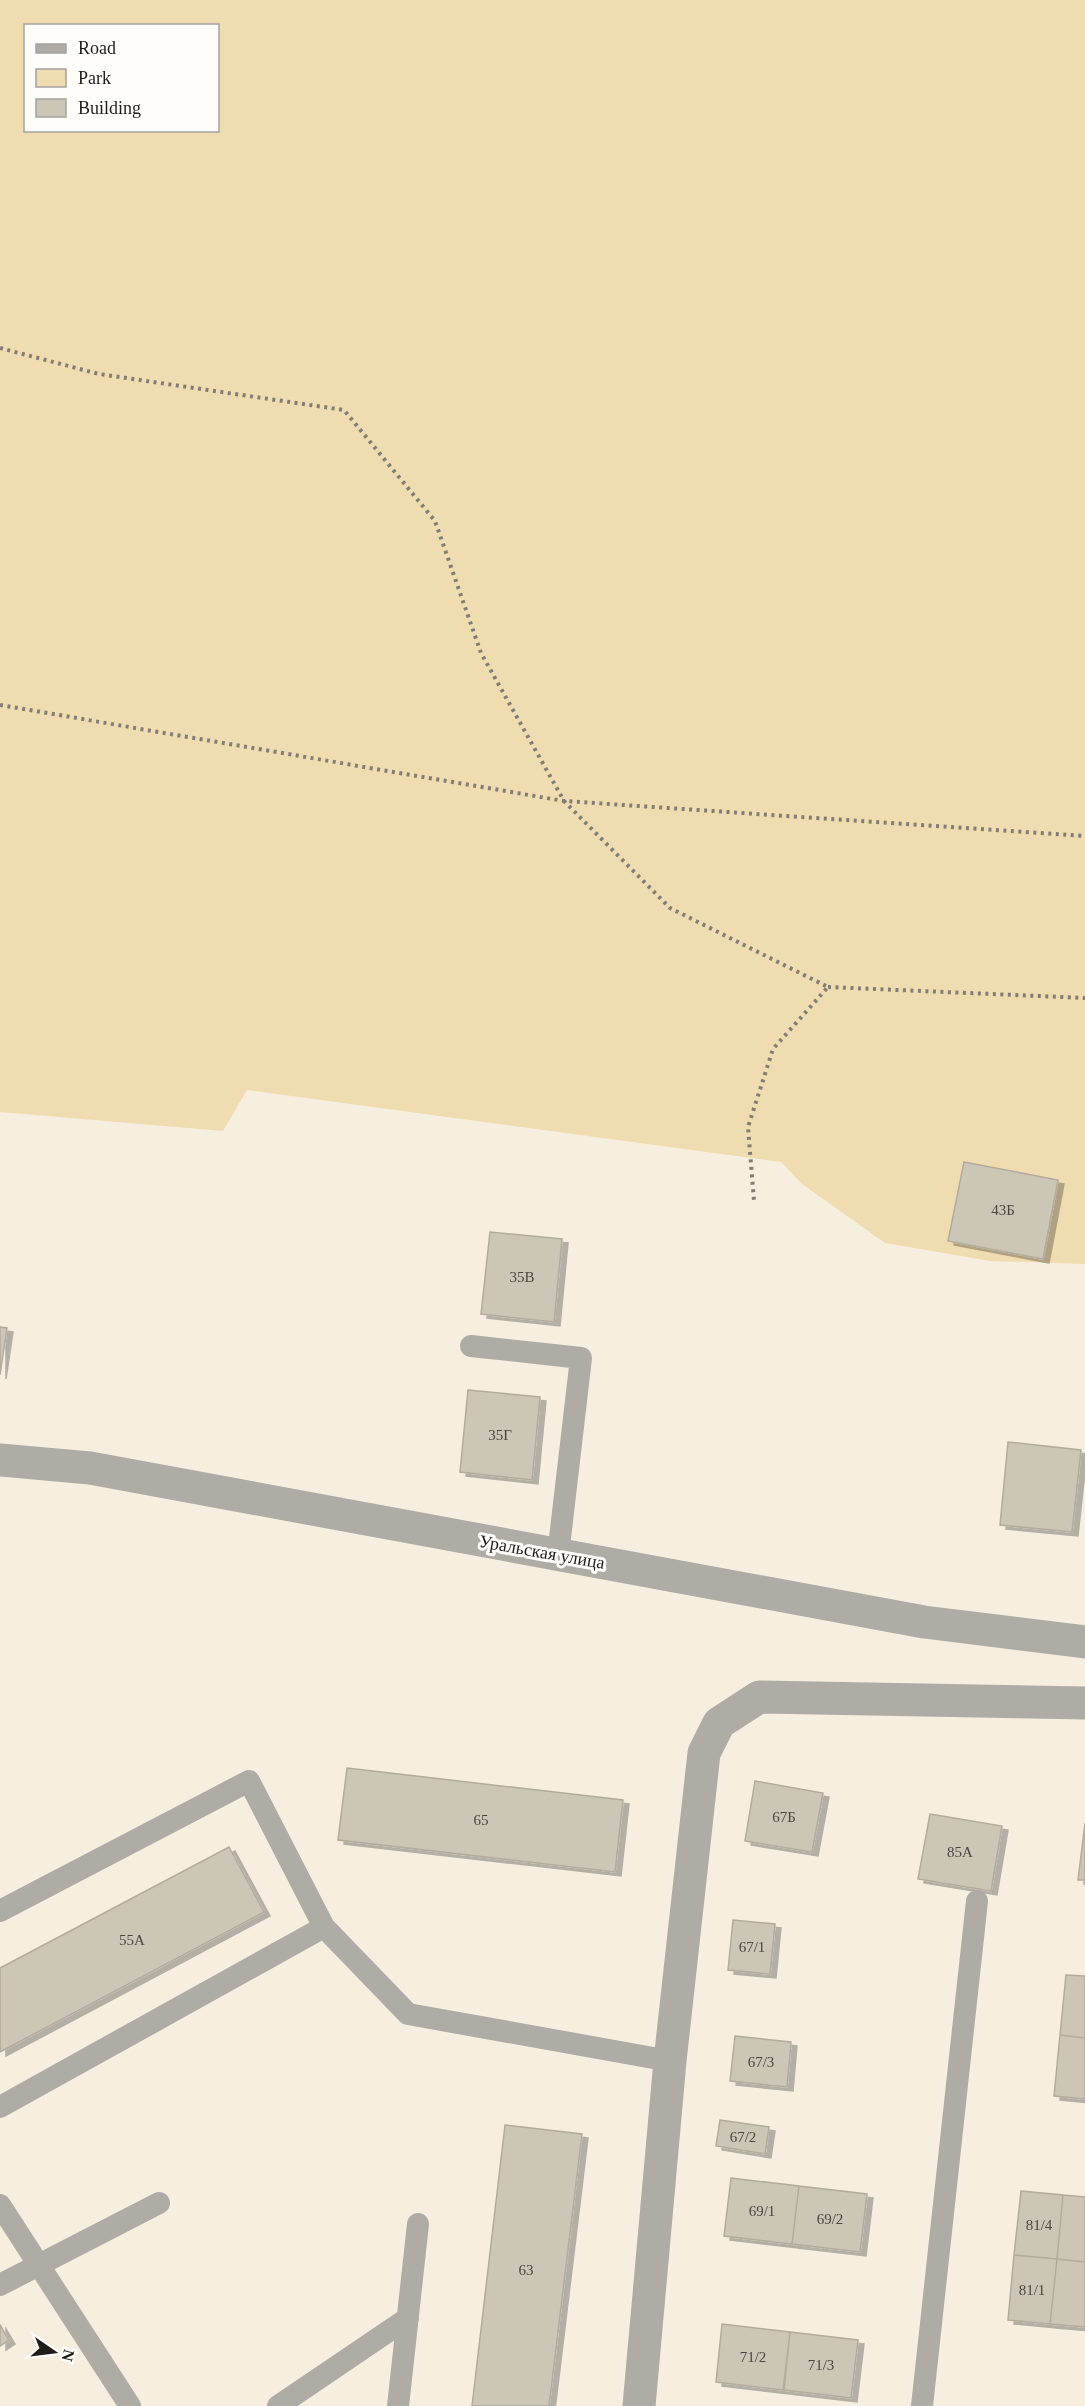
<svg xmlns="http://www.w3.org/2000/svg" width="1085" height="2406" font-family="Georgia,serif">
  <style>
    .green { fill: #f0dcb1; fill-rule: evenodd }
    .building { fill: #ccc6b7; stroke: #b2ac9d; stroke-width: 1.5; filter: url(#shadow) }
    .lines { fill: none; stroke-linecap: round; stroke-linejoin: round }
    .path { stroke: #837e74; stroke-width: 4; stroke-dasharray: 3 4.5; stroke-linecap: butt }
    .lane { stroke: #afaca6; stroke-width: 22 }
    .street { stroke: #afaca6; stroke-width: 33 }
    .labels { text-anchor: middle; stroke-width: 6; stroke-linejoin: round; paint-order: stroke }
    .number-label { font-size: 15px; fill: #4b4740 }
    .street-label { font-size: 18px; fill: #201d18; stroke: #fefdfa }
  </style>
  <defs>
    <filter id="shadow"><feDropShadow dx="6" dy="4" stdDeviation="0" flood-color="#0004"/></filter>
  </defs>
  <rect width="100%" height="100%" fill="#f6efe0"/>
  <!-- green -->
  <path class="green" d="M 0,0 L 1085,0 L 1085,1264 L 990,1261 L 885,1243 L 802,1184 L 781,1162 L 247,1090 L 223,1131 L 0,1112 ZM 26,26 L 218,26 L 218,130 L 26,130 Z"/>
  <!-- building -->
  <path class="building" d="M 964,1162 L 1058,1180 L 1043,1259 L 948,1241 Z
    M 490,1232 L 562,1239 L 554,1322 L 481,1314 Z
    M 0,1327 L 7,1328 L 0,1375 Z
    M 468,1390 L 540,1397 L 532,1480 L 460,1472 Z
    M 1008,1442 L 1081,1450 L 1072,1532 L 1000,1525 Z
    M 347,1768 L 623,1800 L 615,1872 L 338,1840 Z
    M 755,1781 L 823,1793 L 812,1852 L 745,1841 Z
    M 930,1814 L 1002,1826 L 991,1891 L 918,1879 Z
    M 1085,1823 L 1085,1880 L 1078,1880 Z
    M 229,1847 L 264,1912 L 0,2052 L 0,1968 Z
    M 733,1920 L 775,1924 L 770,1974 L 728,1970 Z
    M 1066,1975 L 1085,1976 L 1085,2038 L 1060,2035 Z
    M 1060,2035 L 1085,2038 L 1085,2099 L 1054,2096 Z
    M 735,2036 L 791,2042 L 787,2087 L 730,2081 Z
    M 720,2120 L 769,2127 L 765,2154 L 716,2146 Z
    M 505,2125 L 582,2134 L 549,2406 L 472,2406 Z
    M 731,2178 L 799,2186 L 792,2244 L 724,2236 Z
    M 799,2186 L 867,2194 L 860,2252 L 792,2244 Z
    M 1021,2191 L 1063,2195 L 1057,2259 L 1014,2255 Z
    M 1063,2195 L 1085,2197 L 1085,2262 L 1057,2259 Z
    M 1014,2255 L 1057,2259 L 1050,2324 L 1008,2320 Z
    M 1057,2259 L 1085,2262 L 1085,2327 L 1050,2324 Z
    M 722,2324 L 790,2332 L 783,2390 L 716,2382 Z
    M 0,2325 L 9,2340 L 0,2346 Z
    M 790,2332 L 858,2340 L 851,2398 L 784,2390 Z"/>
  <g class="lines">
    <!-- path -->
    <path class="path" d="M 0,348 L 99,374 L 344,410 L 435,521 L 481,653 L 564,801 L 670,908 L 828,987 L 773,1049 L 748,1127 L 754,1201
      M 0,705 L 564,801 L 1085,836
      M 828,987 L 1085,998"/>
    <!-- lane -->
    <path class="lane" d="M 471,1346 L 581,1358 L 558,1555
      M 0,1911 L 249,1781 L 324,1927
      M 0,2107 L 324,1927 L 408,2014 L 670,2061
      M 0,2205 L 130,2406
      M 0,2285 L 159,2203
      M 278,2406 L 408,2318
      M 398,2406 L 418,2224
      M 922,2406 L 977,1901"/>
    <!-- street -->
    <path class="street" d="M 0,1460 L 90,1468 L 924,1622 L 1085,1642
      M 639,2406 L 670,2061 L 704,1753 L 719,1723 L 759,1697 L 1085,1703"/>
  </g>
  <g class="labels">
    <!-- number labels -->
    <g class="number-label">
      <text x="1003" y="1215">43Б</text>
      <text x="522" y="1282">35В</text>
      <text x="500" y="1440">35Г</text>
      <text x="784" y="1822">67Б</text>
      <text x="481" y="1825">65</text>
      <text x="960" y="1857">85А</text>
      <text x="132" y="1945">55А</text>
      <text x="752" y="1952">67/1</text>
      <text x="761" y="2067">67/3</text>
      <text x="743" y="2142">67/2</text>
      <text x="762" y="2216">69/1</text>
      <text x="830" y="2224">69/2</text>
      <text x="1039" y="2230">81/4</text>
      <text x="526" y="2275">63</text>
      <text x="1032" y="2295">81/1</text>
      <text x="753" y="2362">71/2</text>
      <text x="821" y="2370">71/3</text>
    </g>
    <!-- street labels -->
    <g class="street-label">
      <text transform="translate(542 1552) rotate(10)" y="6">Уральская улица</text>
    </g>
  </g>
  <!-- legend -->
  <rect x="24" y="24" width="195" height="108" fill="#fefdfa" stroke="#a5a3a0" stroke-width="1.5"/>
  <rect x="36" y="44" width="30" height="9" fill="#afaca6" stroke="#a5a3a0" stroke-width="1.5"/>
  <text x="78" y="54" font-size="18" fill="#201d18">Road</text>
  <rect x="36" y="69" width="30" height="18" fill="#f0dcb1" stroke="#a5a3a0" stroke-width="1.5"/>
  <text x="78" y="84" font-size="18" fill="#201d18">Park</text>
  <rect x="36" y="99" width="30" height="18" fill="#ccc6b7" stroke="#a5a3a0" stroke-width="1.5"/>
  <text x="78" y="114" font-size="18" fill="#201d18">Building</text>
  <!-- north arrow -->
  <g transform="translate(54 2352) rotate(104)" stroke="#fefdfa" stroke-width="4.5" paint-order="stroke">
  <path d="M0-4.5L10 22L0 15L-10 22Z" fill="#201d18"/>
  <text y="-9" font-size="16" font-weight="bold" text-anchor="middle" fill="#201d18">N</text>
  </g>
</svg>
